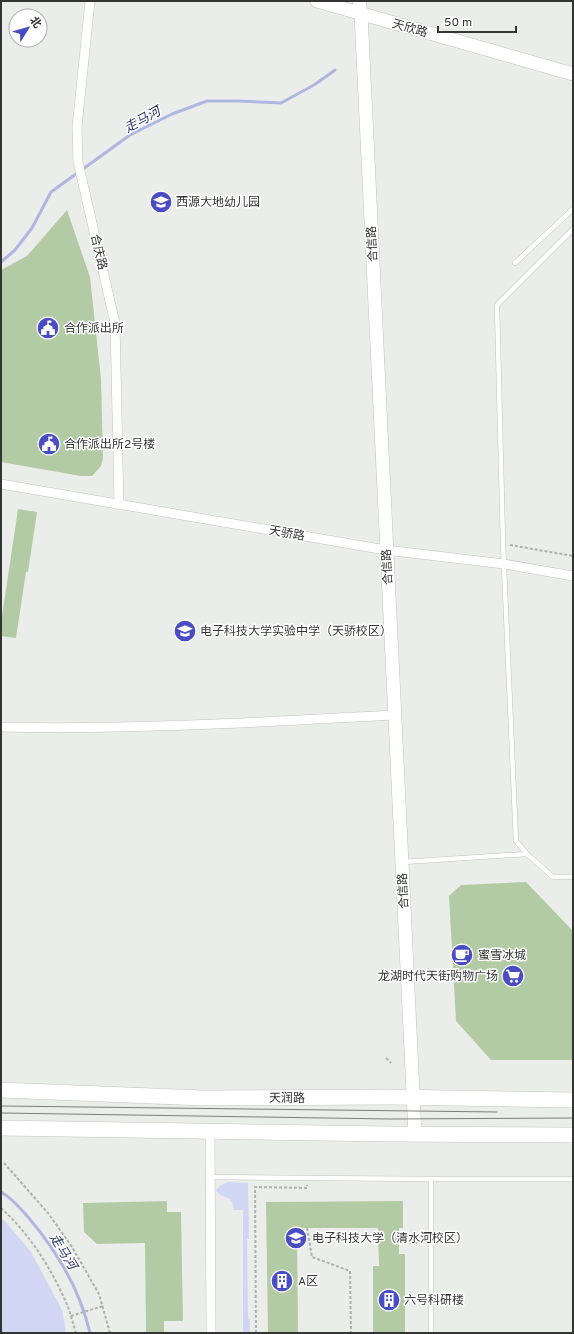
<svg xmlns="http://www.w3.org/2000/svg" width="574" height="1334" font-family="Overpass,'Noto Sans SC',sans-serif">
  <style>
    .green { fill: #d0d6f3 }
    .lines { fill: none; stroke-linecap: round; stroke-linejoin: round }
    .stream { stroke: #afb7e1; stroke-width: 3 }
    .building { fill: #b3cba4 }
    .lane-casing { stroke: #c0c2bf; stroke-width: 5.5 }
    .street-casing { stroke: #c0c2bf; stroke-width: 10 }
    .secondary-casing { stroke: #c0c2bf; stroke-width: 14 }
    .primary-casing { stroke: #c0c2bf; stroke-width: 16 }
    .path { stroke: #afb0ae; stroke-width: 2; stroke-dasharray: 3 2; stroke-linecap: butt }
    .lane { stroke: #fff; stroke-width: 4.5 }
    .street { stroke: #fff; stroke-width: 9 }
    .secondary { stroke: #fff; stroke-width: 13 }
    .primary { stroke: #fff; stroke-width: 15 }
    .tram { stroke: #7c7d7b; stroke-width: 1 }
    .labels { text-anchor: middle; stroke-width: 3; stroke-linejoin: round; paint-order: stroke }
    .street-label { font-size: 12px; fill: #333433; stroke: #fff }
    .poi-label { font-size: 12px; fill: #333433; stroke: #fff; text-anchor: start }
    .water-label { font-size: 13px; font-style: italic; fill: #2f3569; stroke: #fff }
  </style>
  <rect width="100%" height="100%" fill="#ebedea"/>
  <!-- green -->
  <path class="green" d="M 228,1182 L 248,1183 L 249,1239 L 247,1239 L 248,1319 L 250,1319 L 250,1333 L 243,1333 L 243,1210 L 234,1210 C 233,1193 222,1201 216,1190 L 220,1186 Z
    M 1,1217 L 31,1252 L 62,1310 L 66,1333 L 1,1333 Z"/>
  <g class="lines">
    <!-- stream -->
    <path class="stream" d="M 1,262 L 15,250 L 32,228 L 51,192 L 130,135 L 172,114 L 207,101 L 238,101 L 281,103 L 314,85 L 335,70
      M 1,1192 C 12,1198 20,1208 28,1217 C 57,1251 80,1290 90,1333"/>
  </g>
  <!-- building -->
  <path class="building" d="M 67,210 L 90,277 L 101,379 L 103,458 L 101,466 L 92,476 L 81,476 L 1,462 L 1,270 L 27,256 Z
    M 18,509 L 37,512 L 28,572 L 26,572 L 16,638 L 1,636 L 1,623 Z
    M 526,882 L 573,931 L 573,1060 L 491,1060 L 456,1021 L 449,896 L 461,885 Z
    M 167,1201 L 167,1212 L 181,1212 L 183,1321 L 164,1321 L 164,1333 L 146,1333 L 145,1243 L 97,1244 L 84,1232 L 83,1203 Z
    M 403,1201 L 403,1228 L 399,1228 L 399,1254 L 405,1254 L 405,1333 L 373,1333 L 373,1266 L 379,1266 L 378,1228 L 297,1228 L 298,1333 L 268,1333 L 266,1202 Z"/>
  <g class="lines">
    <!-- lane casing -->
    <g class="lane-casing">
      <path id="lane" d="M 573,229 L 497,305 L 503,544 L 516,841 L 527,854 L 553,877 L 573,877
        M 515,263 L 573,209
        M 403,862 L 527,854
        M 210,1177 L 431,1179 L 573,1179
        M 431,1179 L 431,1333"/>
    </g>
    <!-- street casing -->
    <g class="street-casing">
      <path id="street" d="M 90,1 L 77,127 L 78,162 L 115,323 L 119,505
        M 1,484 L 386,550 L 504,564 L 573,576
        M 1,727 C 132,730 263,722 394,715
        M 210,1131 L 211,1333"/>
    </g>
    <!-- secondary casing -->
    <g class="secondary-casing">
      <path id="secondary" d="M 317,1 L 573,74
        M 359,1 L 361,14 L 415,1134"/>
    </g>
    <!-- primary casing -->
    <g class="primary-casing">
      <path id="primary" d="M 1,1090 L 203,1098 L 391,1097 L 573,1100
        M 1,1128 L 390,1134 L 573,1135"/>
    </g>
    <!-- path -->
    <path class="path" d="M 510,545 L 573,556
      M 386,1058 L 391,1063
      M 4,1163 L 48,1213 L 72,1247 L 99,1294 L 110,1333
      M 1,1208 C 30,1234 53,1271 68,1307 C 71,1315 73,1324 76,1333
      M 307,1228 L 312,1257 L 350,1271 L 351,1333
      M 399,1243 L 424,1243
      M 71,1316 L 103,1306
      M 256,1333 L 255,1187 L 307,1188 L 307,1185"/>
    <!-- lane -->
    <use href="#lane" class="lane"/>
    <!-- street -->
    <use href="#street" class="street"/>
    <!-- secondary -->
    <use href="#secondary" class="secondary"/>
    <!-- primary -->
    <use href="#primary" class="primary"/>
    <!-- tram -->
    <path class="tram" d="M 1,1106 L 497,1112
      M 1,1113 L 390,1119 L 573,1118"/>
  </g>
  <!-- icons -->
  <defs>
    <g id="school-disc" transform="scale(1.15)"><circle r="9.5" fill="#494cc2" stroke="#fff"/><path d="M0-5L7-2L0 1L-7-2ZM-4 1L0 2.5L4 1V4Q0 6-4 4Z" fill="#fff"/></g>
    <g id="civic-disc" transform="scale(1.15)"><circle r="9.5" fill="#494cc2" stroke="#fff"/><path d="M-.6-6.5H3V-4.5H.6V-3L4-1V1h2V6H-6V1h2V-1L-.6-3ZM-1.2 2.5V6h2.4V2.5Z" fill="#fff"/></g>
    <g id="cafe-disc" transform="scale(1.15)"><circle r="9.5" fill="#494cc2" stroke="#fff"/><path d="M-5.5-4.5H6V0H3Q3 3.5 0 3.5H-2.5Q-5.5 3.5-5.5 0ZM3-3.2v2h1.7v-2ZM-6 4.5H4V6H-6Z" fill="#fff"/></g>
    <g id="supermarket-disc" transform="scale(1.15)"><circle r="9.5" fill="#494cc2" stroke="#fff"/><path d="M-6-5.5h2.5l.6 2H6L4.5 2H-2.5L-4.4-4H-6ZM-1.5 3.2a1.3 1.3 0 1 0 .1 0ZM3 3.2a1.3 1.3 0 1 0 .1 0Z" fill="#fff"/></g>
    <g id="university-disc" transform="scale(1.15)"><circle r="9.5" fill="#494cc2" stroke="#fff"/><path d="M0-5L7-2L0 1L-7-2ZM-4 1L0 2.5L4 1V4Q0 6-4 4Z" fill="#fff"/></g>
    <g id="building-disc" transform="scale(1.15)"><circle r="9.5" fill="#494cc2" stroke="#fff"/><path d="M-4-6H4V6H1V3H-1V6H-4ZM-2.5-4.3h1.7v1.8h-1.7ZM.8-4.3h1.7v1.8H.8ZM-2.5-1h1.7V.8h-1.7ZM.8-1h1.7V.8H.8Z" fill="#fff"/></g>
  </defs>
  <g fill-rule="evenodd">
    <use href="#school-disc" x="161" y="202"/>
    <use href="#civic-disc" x="48" y="328"/>
    <use href="#civic-disc" x="49" y="444"/>
    <use href="#school-disc" x="185" y="631"/>
    <use href="#cafe-disc" x="462" y="955"/>
    <use href="#supermarket-disc" x="513" y="976"/>
    <use href="#university-disc" x="296" y="1238"/>
    <use href="#building-disc" x="282" y="1281"/>
    <use href="#building-disc" x="389" y="1300"/>
  </g>
  <g class="labels">
    <!-- street labels -->
    <g class="street-label">
      <text transform="translate(410 28) rotate(16)" y="4">天欣路</text>
      <text transform="translate(372 244) rotate(-93)" y="4">合信路</text>
      <text transform="translate(99 252) rotate(77)" y="4">合庆路</text>
      <text transform="translate(287 533) rotate(10)" y="4">天骄路</text>
      <text transform="translate(387 567) rotate(-93)" y="4">合信路</text>
      <text transform="translate(403 891) rotate(-93)" y="4">合信路</text>
      <text x="287" y="1102">天润路</text>
    </g>
    <!-- poi labels -->
    <g class="poi-label">
      <text x="176" y="206">西源大地幼儿园</text>
      <text x="64" y="332">合作派出所</text>
      <text x="64" y="448">合作派出所2号楼</text>
      <text x="200" y="635">电子科技大学实验中学（天骄校区）</text>
      <text x="478" y="959">蜜雪冰城</text>
      <text x="498" y="980" text-anchor="end">龙湖时代天街购物广场</text>
      <text x="312" y="1242">电子科技大学（清水河校区）</text>
      <text x="298" y="1285">A区</text>
      <text x="404" y="1304">六号科研楼</text>
    </g>
    <!-- water labels -->
    <g class="water-label">
      <text transform="translate(142 119) rotate(-29)" y="5">走马河</text>
      <text transform="translate(64 1251) rotate(58)" y="5">走马河</text>
    </g>
  </g>
  <!-- border -->
  <rect width="574" height="1334" fill="none" stroke="#333433" stroke-width="4"/>
  <!-- north arrow -->
  <g transform="translate(28 28) rotate(53)"><circle r="19" fill="#ffffff" stroke="#adaead"/>
  <path d="M0-3L7 15L0 10L-7 15Z" fill="#494cc2"/>
  <text y="-6" font-size="11" font-weight="bold" text-anchor="middle" fill="#333433">北</text>
  </g>
  <!-- scale -->
  <path d="M438 26v6h78v-6" fill="none" stroke="#333433" stroke-width="2"/>
  <text x="444" y="26" font-size="12" fill="#333433" stroke="#ffffff" stroke-width="3" paint-order="stroke">50 m</text>
</svg>
